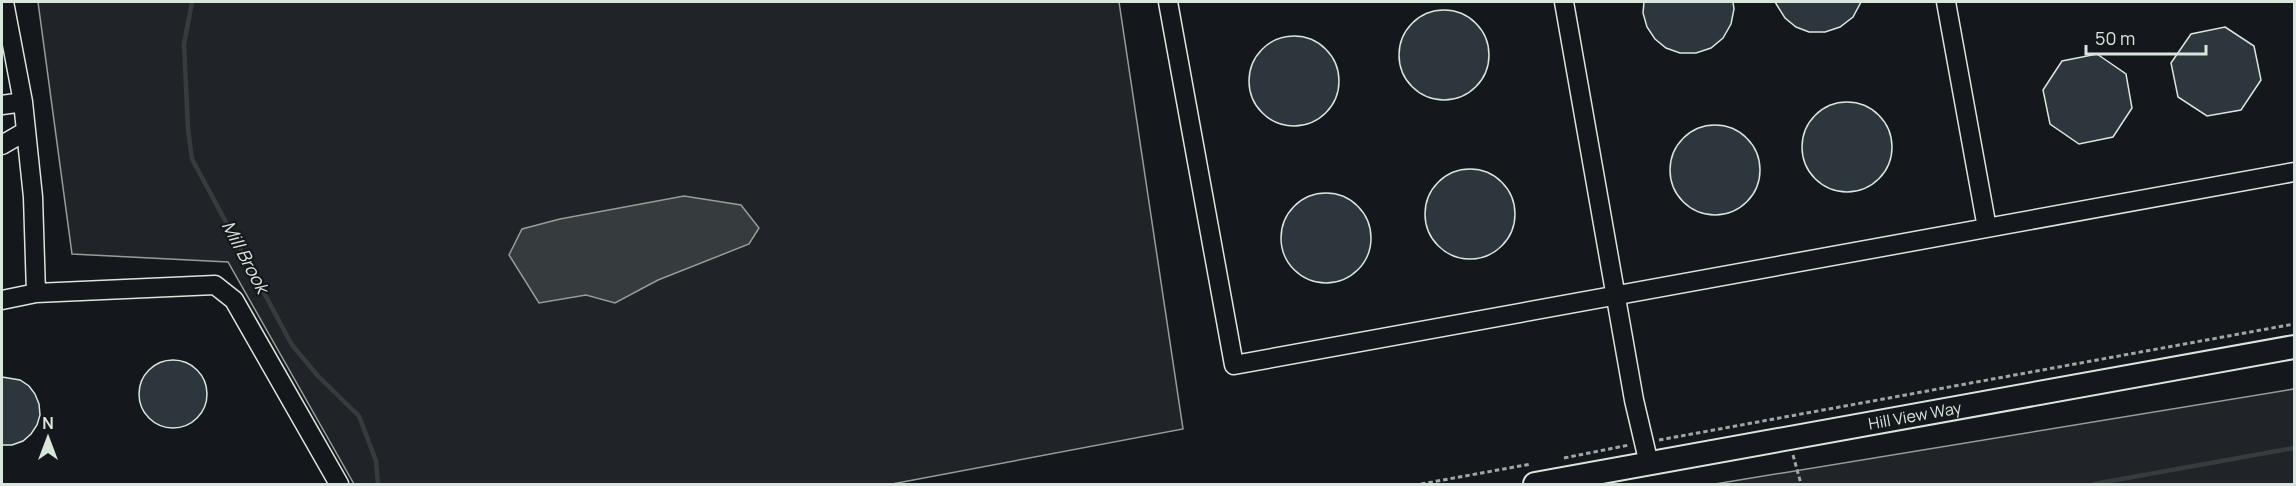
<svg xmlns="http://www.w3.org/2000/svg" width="2296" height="486" font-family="Manrope,sans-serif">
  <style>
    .green { fill: #202428; stroke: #939e99; stroke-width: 1.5 }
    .water { fill: #363b3e; stroke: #939e99; stroke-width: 1.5 }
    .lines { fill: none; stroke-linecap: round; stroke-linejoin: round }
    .stream { stroke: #363b3e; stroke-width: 4.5 }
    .building { fill: #2c363c; stroke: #d8e6dc; stroke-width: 1.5 }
    .minor-casing { stroke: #d8e6dc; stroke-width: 21 }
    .major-casing { stroke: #d8e6dc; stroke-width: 26 }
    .path { stroke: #9da8a2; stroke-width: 3; stroke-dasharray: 4.5 3; stroke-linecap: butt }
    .minor { stroke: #14181c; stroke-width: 18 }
    .major { stroke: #14181c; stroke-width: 22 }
    .labels { text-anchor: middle; stroke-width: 4.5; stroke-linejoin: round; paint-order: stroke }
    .street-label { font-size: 16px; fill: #d8e6dc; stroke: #14181c }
    .water-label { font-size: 18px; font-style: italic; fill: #d8e6dc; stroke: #14181c }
  </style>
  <rect width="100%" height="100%" fill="#14181c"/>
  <!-- green -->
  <path class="green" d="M 38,2 L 1119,2 L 1183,429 L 892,484 L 354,484 L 228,262 L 72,254 Z
    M 2294,389 L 2294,484 L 1715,484 Z"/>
  <!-- water -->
  <path class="water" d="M 684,196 L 741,205 L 759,228 L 749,244 L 658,280 L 615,303 L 586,295 L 539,303 L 509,255 L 522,229 L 560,219 Z"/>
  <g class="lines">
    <!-- stream -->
    <path class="stream" d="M 192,2 L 184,44 L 188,129 L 192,159 L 292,345 L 318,376 L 359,416 L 376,461 L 378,484
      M 2094,484 L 2294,448"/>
  </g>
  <!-- building -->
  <path class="building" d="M 1644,2 L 1733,2 L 1734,9 L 1731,24 L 1723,38 L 1711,48 L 1696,53 L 1680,53 L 1666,48 L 1655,39 L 1647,27 L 1643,13 Z
    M 1775,2 L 1861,2 L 1853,17 L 1840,27 L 1825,32 L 1809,32 L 1796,27 L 1785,18 Z
    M1399 55a45 45 0 1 1 90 0a45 45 0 1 1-90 0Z
    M 2225,27 L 2254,46 L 2261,80 L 2241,110 L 2207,116 L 2178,97 L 2171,63 L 2191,34 Z
    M1249 81a45 45 0 1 1 90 0a45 45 0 1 1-90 0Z
    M 2097,54 L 2126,74 L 2132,108 L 2113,137 L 2079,144 L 2050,124 L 2043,90 L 2062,61 Z
    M1802 147a45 45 0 1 1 90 0a45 45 0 1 1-90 0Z
    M1670 170a45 45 0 1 1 90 0a45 45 0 1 1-90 0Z
    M1425 214a45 45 0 1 1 90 0a45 45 0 1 1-90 0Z
    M1281 238a45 45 0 1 1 90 0a45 45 0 1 1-90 0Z
    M139 394a34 34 0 1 1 68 0a34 34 0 1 1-68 0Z
    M 2,377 L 20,380 L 29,386 L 35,394 L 39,404 L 40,415 L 37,425 L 31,434 L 23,441 L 12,445 L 2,445 Z"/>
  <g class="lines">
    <!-- minor casing -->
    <g class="minor-casing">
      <path id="minor" d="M 1168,2 L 1234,365 L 2294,172
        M 1564,2 L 1634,400 L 1649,464
        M 1946,2 L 1987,228
        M 2,105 L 23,102 L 4,2
        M 2,145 L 26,131
        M 36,293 L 215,285 L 234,300 L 339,484
        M 2,300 L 36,293 L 33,197 L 23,102"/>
    </g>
    <!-- major casing -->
    <g class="major-casing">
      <g id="major">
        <path id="s1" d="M 1535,484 L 2294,347"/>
      </g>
    </g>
    <!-- path -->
    <path class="path" d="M 1659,440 L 2294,324
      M 1793,455 L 1801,484
      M 1564,458 L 1629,445
      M 1421,484 L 1531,464"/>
    <!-- minor -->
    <use href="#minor" class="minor"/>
    <!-- major -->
    <use href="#major" class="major"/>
  </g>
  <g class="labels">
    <!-- street labels -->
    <g class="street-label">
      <text dy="6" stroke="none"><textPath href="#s1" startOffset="386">Hill View Way</textPath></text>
    </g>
    <!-- water labels -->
    <g class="water-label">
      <text transform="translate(245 257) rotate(62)" y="6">Mill Brook</text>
    </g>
  </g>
  <!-- border -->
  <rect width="2296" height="486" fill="none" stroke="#d8e6dc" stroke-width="6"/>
  <!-- north arrow -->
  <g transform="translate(48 438)" stroke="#14181c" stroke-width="4.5" paint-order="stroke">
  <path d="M0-4.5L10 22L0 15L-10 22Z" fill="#d8e6dc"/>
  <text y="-9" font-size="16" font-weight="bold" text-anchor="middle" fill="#d8e6dc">N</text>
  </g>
  <!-- scale -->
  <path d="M2086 45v9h120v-9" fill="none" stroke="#d8e6dc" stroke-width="3"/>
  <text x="2095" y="45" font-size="18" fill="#d8e6dc" stroke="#14181c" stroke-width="4.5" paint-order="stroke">50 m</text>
</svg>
